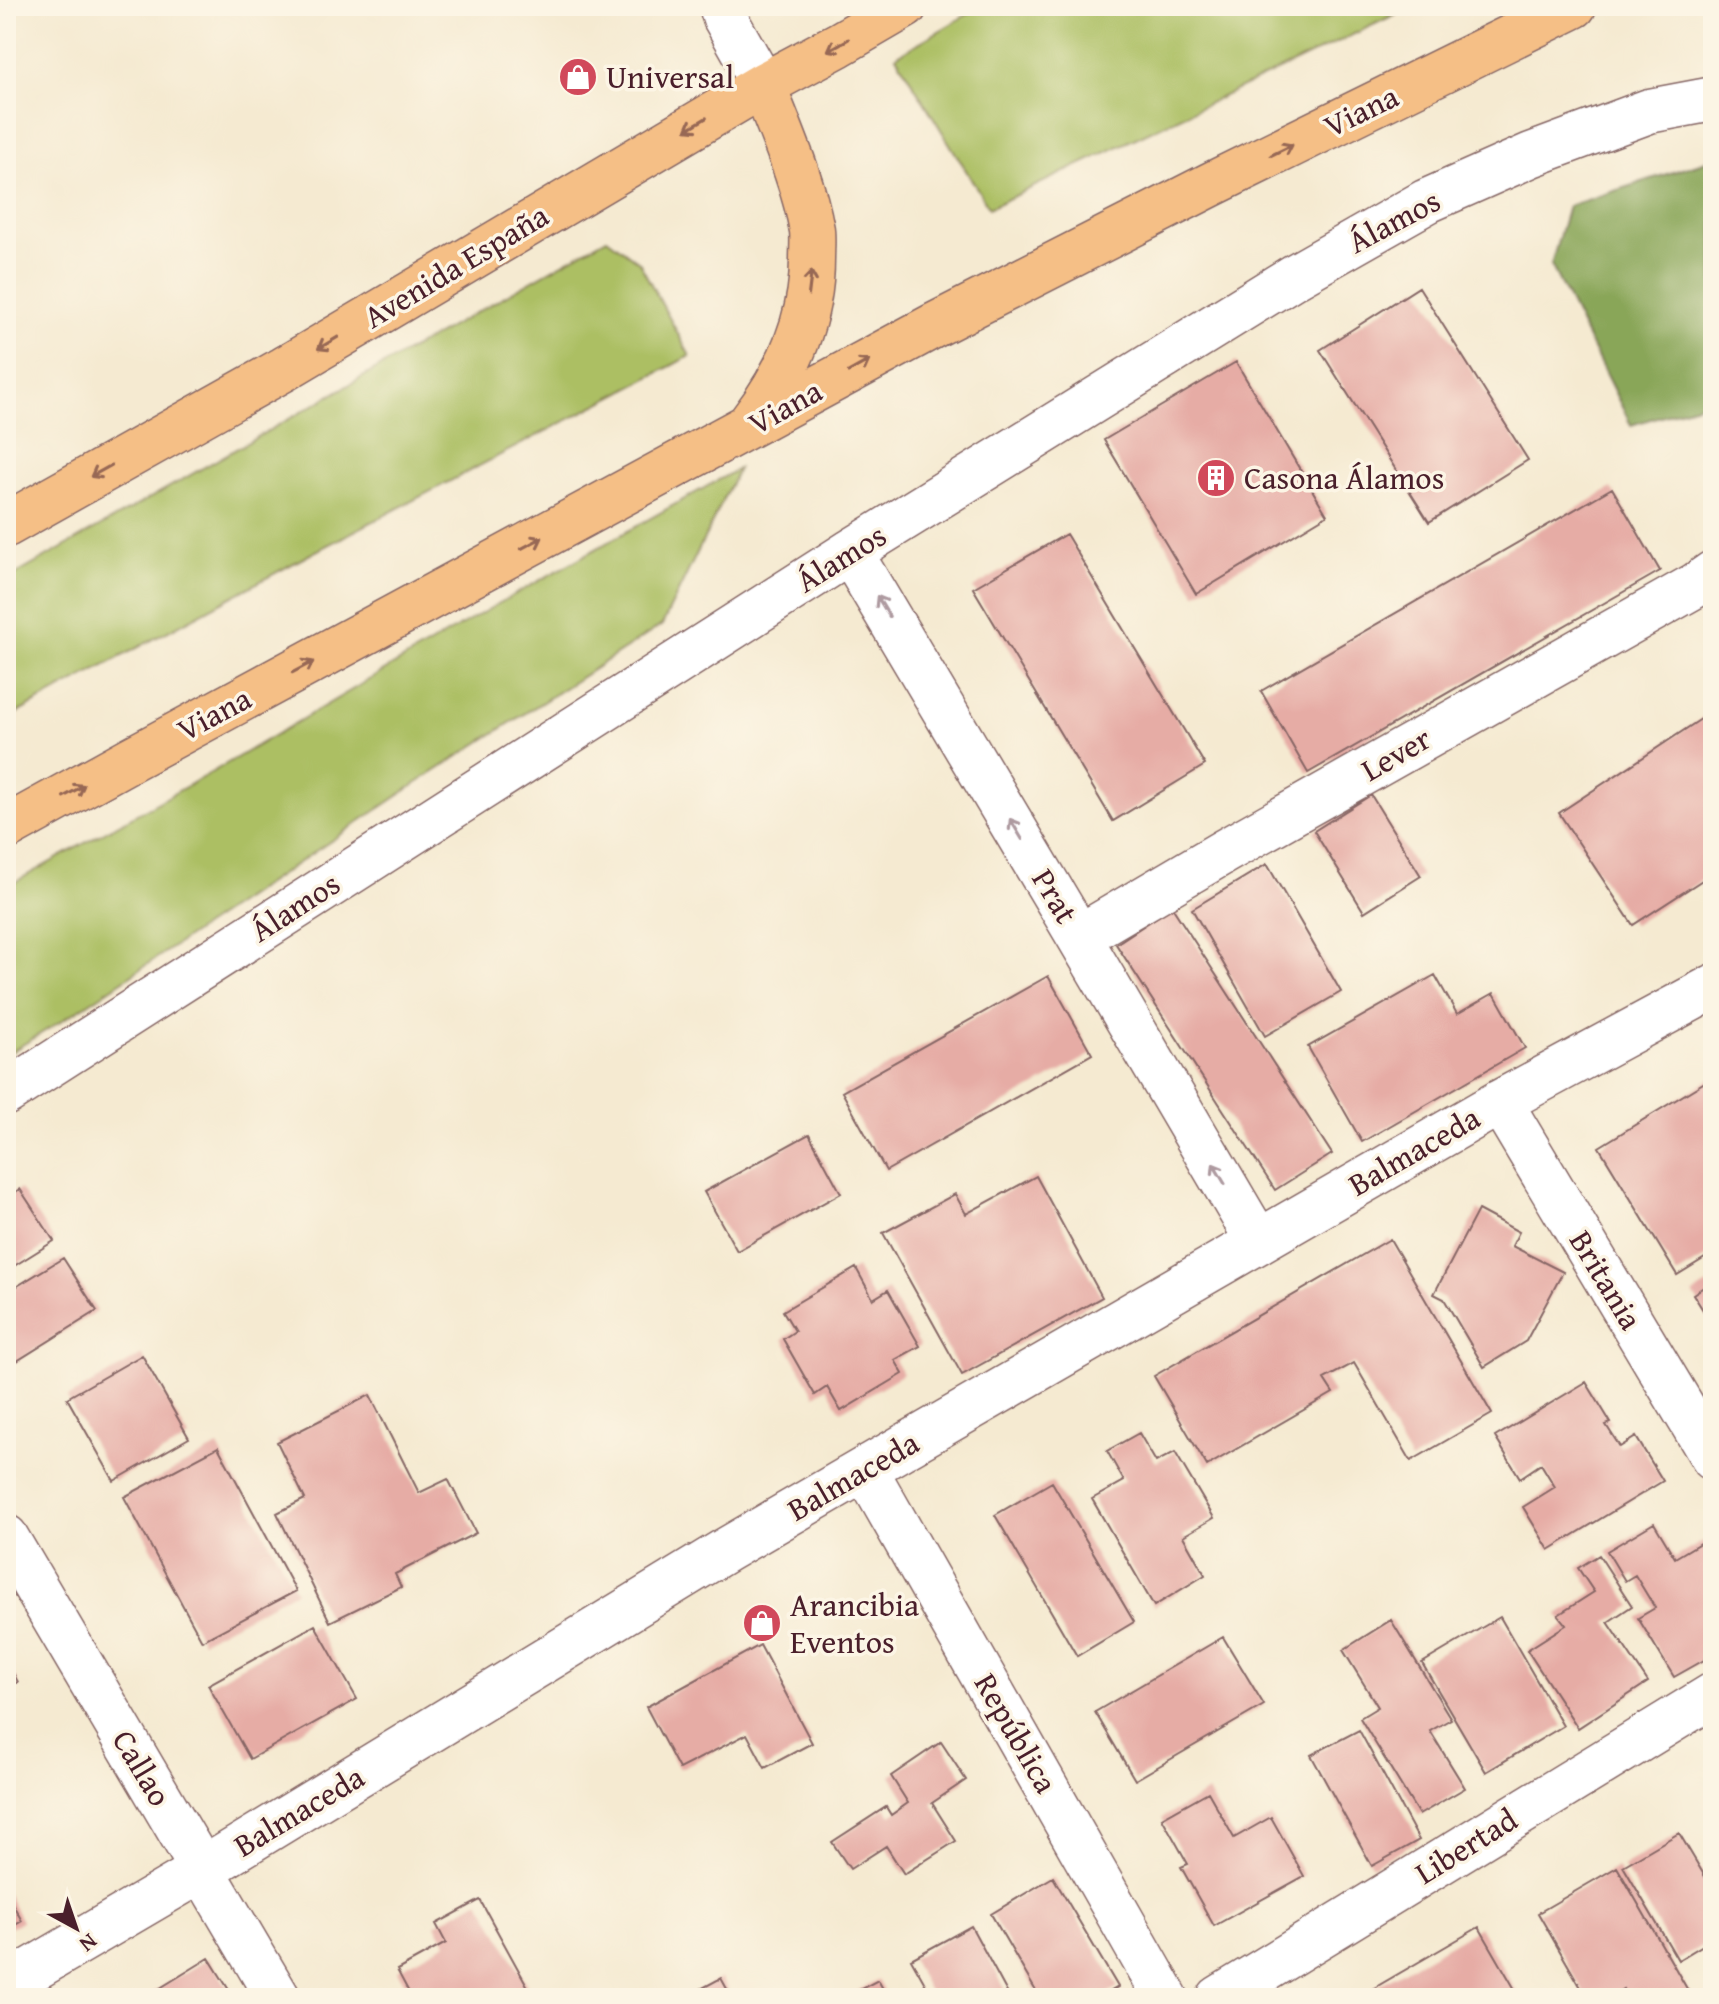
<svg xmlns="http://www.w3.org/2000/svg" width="1719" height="2004" font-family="'Gentium Book Plus',serif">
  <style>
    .green { fill: #acbf63; stroke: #7b6f47; stroke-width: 2 }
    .forest { fill: #89a659; stroke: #6a6242; stroke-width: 2 }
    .building { fill: #e6aca5 }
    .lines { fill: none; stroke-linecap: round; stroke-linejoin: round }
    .minor-casing { stroke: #866665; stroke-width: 47 }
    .major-casing { stroke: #866665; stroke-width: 47 }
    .minor { stroke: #fff; stroke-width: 44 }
    .major { stroke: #f5bf86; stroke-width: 44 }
    .oneway { stroke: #976754 }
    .oneway2 { stroke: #ae9aa0 }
    .labels { text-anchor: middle; stroke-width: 7; stroke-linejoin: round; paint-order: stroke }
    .poi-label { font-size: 32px; fill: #4a1f2b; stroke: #fcf5e5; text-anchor: start }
    .street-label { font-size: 32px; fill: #4a1f2b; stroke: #fcf5e5 }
  </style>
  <rect width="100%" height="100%" fill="#fcf5e5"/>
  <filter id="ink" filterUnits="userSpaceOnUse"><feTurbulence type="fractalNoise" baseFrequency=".0125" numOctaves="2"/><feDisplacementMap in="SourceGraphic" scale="16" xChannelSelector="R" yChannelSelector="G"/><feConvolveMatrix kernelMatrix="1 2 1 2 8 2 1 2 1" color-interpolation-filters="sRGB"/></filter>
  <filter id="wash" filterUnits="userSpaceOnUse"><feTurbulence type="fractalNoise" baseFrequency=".006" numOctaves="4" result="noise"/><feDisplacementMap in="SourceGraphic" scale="32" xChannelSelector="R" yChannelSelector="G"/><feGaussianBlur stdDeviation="1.8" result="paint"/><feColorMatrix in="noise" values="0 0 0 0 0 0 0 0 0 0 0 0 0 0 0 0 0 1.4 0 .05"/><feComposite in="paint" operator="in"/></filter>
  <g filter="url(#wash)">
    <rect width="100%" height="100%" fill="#f5ead1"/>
    <!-- green -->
    <path class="green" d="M 982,6 L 1413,6 L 989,208 L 896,56 Z
      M 607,238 L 639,262 L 690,356 L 316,551 L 6,719 L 6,580 Z
      M 738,469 L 662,625 L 420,781 L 79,1010 L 6,1055 L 6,887 L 214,771 L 496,605 Z"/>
    <!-- forest -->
    <path class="forest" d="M 1713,159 L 1713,400 L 1631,425 L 1551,265 L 1568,206 Z"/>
    <g id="blocks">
      <!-- building -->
      <path class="building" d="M 1419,287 L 1528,460 L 1429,522 L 1320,350 Z
        M 1236,362 L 1327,515 L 1196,594 L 1104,440 Z
        M 1612,488 L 1660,571 L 1308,773 L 1261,691 Z
        M 1066,534 L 1205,765 L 1113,821 L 973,588 Z
        M 1713,711 L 1713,873 L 1633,925 L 1559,813 Z
        M 1371,795 L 1421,876 L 1364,912 L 1314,831 Z
        M 1267,864 L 1341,992 L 1265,1036 L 1192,909 Z
        M 1172,907 L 1332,1154 L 1275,1190 L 1116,944 Z
        M 1435,975 L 1457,1014 L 1494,993 L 1525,1048 L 1362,1142 L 1308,1047 Z
        M 1048,976 L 1092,1054 L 886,1171 L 842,1092 Z
        M 1713,1077 L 1713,1253 L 1677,1275 L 1599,1147 Z
        M 809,1134 L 841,1193 L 737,1251 L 704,1192 Z
        M 1036,1176 L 1102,1297 L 962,1375 L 883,1233 L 955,1194 L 966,1214 Z
        M 20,1189 L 54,1241 L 6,1271 L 6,1198 Z
        M 1478,1210 L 1519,1232 L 1512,1246 L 1563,1272 L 1526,1341 L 1484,1367 L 1444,1299 L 1434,1294 Z
        M 1390,1239 L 1492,1414 L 1411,1461 L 1354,1363 L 1324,1379 L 1333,1393 L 1207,1466 L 1154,1376 Z
        M 63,1258 L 97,1311 L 12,1364 L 6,1354 L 6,1293 Z
        M 856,1268 L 873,1299 L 888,1290 L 920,1346 L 895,1360 L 903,1374 L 841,1411 L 827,1387 L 815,1395 L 783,1339 L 795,1331 L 783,1311 Z
        M 1713,1281 L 1713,1326 L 1693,1294 Z
        M 142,1355 L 189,1438 L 114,1481 L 67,1398 Z
        M 1586,1382 L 1611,1423 L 1606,1425 L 1620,1447 L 1636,1437 L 1663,1481 L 1549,1550 L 1523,1507 L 1555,1487 L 1541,1464 L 1520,1478 L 1495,1437 Z
        M 370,1395 L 419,1493 L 448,1479 L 476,1533 L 395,1574 L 401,1587 L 330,1622 L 277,1513 L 305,1499 L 277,1442 Z
        M 1139,1433 L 1156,1462 L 1175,1452 L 1214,1518 L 1183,1536 L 1205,1575 L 1154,1606 L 1092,1499 L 1124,1481 L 1107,1451 Z
        M 218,1447 L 296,1591 L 202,1641 L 124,1497 Z
        M 1052,1482 L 1134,1622 L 1077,1656 L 995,1515 Z
        M 1654,1523 L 1675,1558 L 1705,1540 L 1713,1554 L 1713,1655 L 1674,1677 L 1638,1618 L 1655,1608 L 1635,1575 L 1625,1581 L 1607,1551 Z
        M 1599,1555 L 1632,1606 L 1608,1622 L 1648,1682 L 1578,1728 L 1527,1650 L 1566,1625 L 1558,1615 L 1594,1592 L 1578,1568 Z
        M 1500,1617 L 1563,1726 L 1486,1772 L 1422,1663 Z
        M 1391,1620 L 1451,1719 L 1430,1731 L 1465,1788 L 1419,1815 L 1360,1718 L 1378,1707 L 1343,1650 Z
        M 315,1625 L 357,1699 L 250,1759 L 208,1685 Z
        M 1223,1637 L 1264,1705 L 1135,1780 L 1095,1712 Z
        M 760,1645 L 812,1743 L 765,1768 L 747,1734 L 679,1769 L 646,1707 Z
        M 6,1660 L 18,1682 L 6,1688 Z
        M 1359,1730 L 1419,1840 L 1372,1866 L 1311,1755 Z
        M 941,1742 L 966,1780 L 932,1803 L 956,1841 L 904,1874 L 886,1846 L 850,1869 L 832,1842 L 886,1807 L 891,1815 L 908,1803 L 891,1776 Z
        M 1208,1792 L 1234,1838 L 1271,1817 L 1304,1876 L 1214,1926 L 1181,1867 L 1188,1864 L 1162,1818 Z
        M 1679,1833 L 1713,1890 L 1713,1939 L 1678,1960 L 1623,1866 Z
        M 1617,1867 L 1690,1994 L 1683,1998 L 1628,1998 L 1623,1989 L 1608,1998 L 1587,1998 L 1538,1913 Z
        M 1053,1877 L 1118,1987 L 1099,1998 L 1040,1998 L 991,1914 Z
        M 6,1892 L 22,1921 L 6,1930 Z
        M 480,1900 L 534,1998 L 412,1998 L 397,1970 L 446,1943 L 436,1924 Z
        M 971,1926 L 1010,1998 L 933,1998 L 911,1959 Z
        M 1479,1927 L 1520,1998 L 1357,1998 Z
        M 209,1958 L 234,1998 L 144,1998 Z
        M 721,1978 L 732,1998 L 701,1998 L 697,1991 Z
        M 878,1980 L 888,1998 L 844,1998 Z"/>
    </g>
  </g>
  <g filter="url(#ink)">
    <use href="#blocks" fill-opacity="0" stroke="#866665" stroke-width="2"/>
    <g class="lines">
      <!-- minor casing -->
      <g class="minor-casing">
        <path id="minor" d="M 721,6 L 725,18 L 763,85
          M 850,552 L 1079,937 L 1258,1241
          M 1079,937 L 1225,851 L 1696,585 L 1713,573
          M 6,1093 L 850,552 L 1295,276 L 1427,201 L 1531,155 L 1649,111 L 1713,99
          M 1500,1102 L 1713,1458
          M 865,1469 L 1166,1998
          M 6,1537 L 278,1998
          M 6,1985 L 202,1870 L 726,1550 L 865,1469 L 1500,1102 L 1713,987
          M 1219,1998 L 1713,1695"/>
      </g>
      <!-- major casing -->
      <g class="major-casing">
        <path id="major" d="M 750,423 C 787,375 812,322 812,260 C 812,250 813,240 812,230 C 803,180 781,132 763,85
          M 6,525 L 284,369 L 763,85 L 838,45 L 905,6
          M 6,828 L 131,759 L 935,325 L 1212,184 L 1574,6"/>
      </g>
      <!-- minor -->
      <use href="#minor" class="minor"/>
      <!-- major -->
      <use href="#major" class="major"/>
    </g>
    <!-- one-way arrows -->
    <defs><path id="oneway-shaft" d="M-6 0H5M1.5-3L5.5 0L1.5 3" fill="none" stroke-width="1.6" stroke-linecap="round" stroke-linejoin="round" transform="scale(2)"/></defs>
    <g class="oneway">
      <use href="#oneway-shaft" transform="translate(838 45) rotate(151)"/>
      <use href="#oneway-shaft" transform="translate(696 124) rotate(149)"/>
      <use href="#oneway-shaft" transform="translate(1282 150) rotate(-26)"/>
      <use href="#oneway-shaft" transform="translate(810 283) rotate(-83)"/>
      <use href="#oneway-shaft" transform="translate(328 343) rotate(149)"/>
      <use href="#oneway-shaft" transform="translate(859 366) rotate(-29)"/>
      <use href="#oneway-shaft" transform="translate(101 471) rotate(151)"/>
      <use href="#oneway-shaft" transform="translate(532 543) rotate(-28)"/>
      <use href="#oneway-shaft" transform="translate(303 667) rotate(-28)"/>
      <use href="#oneway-shaft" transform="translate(74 791) rotate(-29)"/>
    </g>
    <g class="oneway2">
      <use href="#oneway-shaft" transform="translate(883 606) rotate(-121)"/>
      <use href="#oneway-shaft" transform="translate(1016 829) rotate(-121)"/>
      <use href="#oneway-shaft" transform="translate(1219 1174) rotate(-121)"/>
    </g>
  </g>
  <!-- icons -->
  <defs>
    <g id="shop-disc" transform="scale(2)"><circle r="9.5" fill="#d1495b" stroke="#fcf5e5"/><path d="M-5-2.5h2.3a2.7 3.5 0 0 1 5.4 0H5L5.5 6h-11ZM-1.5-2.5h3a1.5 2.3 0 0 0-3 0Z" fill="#fff"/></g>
    <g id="building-disc" transform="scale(2)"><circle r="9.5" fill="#d1495b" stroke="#fcf5e5"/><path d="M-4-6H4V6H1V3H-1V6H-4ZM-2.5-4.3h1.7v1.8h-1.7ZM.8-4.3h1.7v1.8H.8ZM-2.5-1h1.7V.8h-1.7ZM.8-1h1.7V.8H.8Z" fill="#fff"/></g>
  </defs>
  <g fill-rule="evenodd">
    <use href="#shop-disc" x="578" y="77"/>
    <use href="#building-disc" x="1216" y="478"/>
    <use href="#shop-disc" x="762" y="1623"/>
  </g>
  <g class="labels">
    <!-- poi labels -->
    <g class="poi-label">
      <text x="606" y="88">Universal</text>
      <text x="1244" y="489">Casona Álamos</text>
      <text x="790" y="1616">Arancibia<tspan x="790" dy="37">Eventos</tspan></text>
    </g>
    <!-- street labels -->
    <g class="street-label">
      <text transform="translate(1361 111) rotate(-26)" y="11">Viana</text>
      <text transform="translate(1394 221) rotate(-28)" y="11">Álamos</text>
      <text transform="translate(456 266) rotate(-31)" y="11">Avenida España</text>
      <text transform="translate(785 407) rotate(-29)" y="11">Viana</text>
      <text transform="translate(841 558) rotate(-32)" y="11">Álamos</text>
      <text transform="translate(214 714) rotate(-28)" y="11">Viana</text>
      <text transform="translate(1396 754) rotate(-30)" y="11">Lever</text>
      <text transform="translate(1055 896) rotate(59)" y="11">Prat</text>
      <text transform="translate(295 907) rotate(-33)" y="11">Álamos</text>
      <text transform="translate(1414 1151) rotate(-30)" y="11">Balmaceda</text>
      <text transform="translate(1606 1280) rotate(59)" y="11">Britania</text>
      <text transform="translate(853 1476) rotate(-30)" y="11">Balmaceda</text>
      <text transform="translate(1016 1733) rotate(60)" y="11">República</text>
      <text transform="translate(142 1768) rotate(59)" y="11">Callao</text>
      <text transform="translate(299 1811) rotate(-31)" y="11">Balmaceda</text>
      <text transform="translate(1466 1846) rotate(-32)" y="11">Libertad</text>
    </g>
  </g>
  <!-- margin -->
  <rect width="1719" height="2004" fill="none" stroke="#fcf5e5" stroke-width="32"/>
  <!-- north arrow -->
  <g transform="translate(76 1928) rotate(140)" stroke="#fcf5e5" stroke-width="6" paint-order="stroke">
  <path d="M0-6L14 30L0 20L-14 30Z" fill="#4a1f2b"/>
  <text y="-12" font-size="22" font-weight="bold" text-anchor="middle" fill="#4a1f2b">N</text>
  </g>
</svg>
